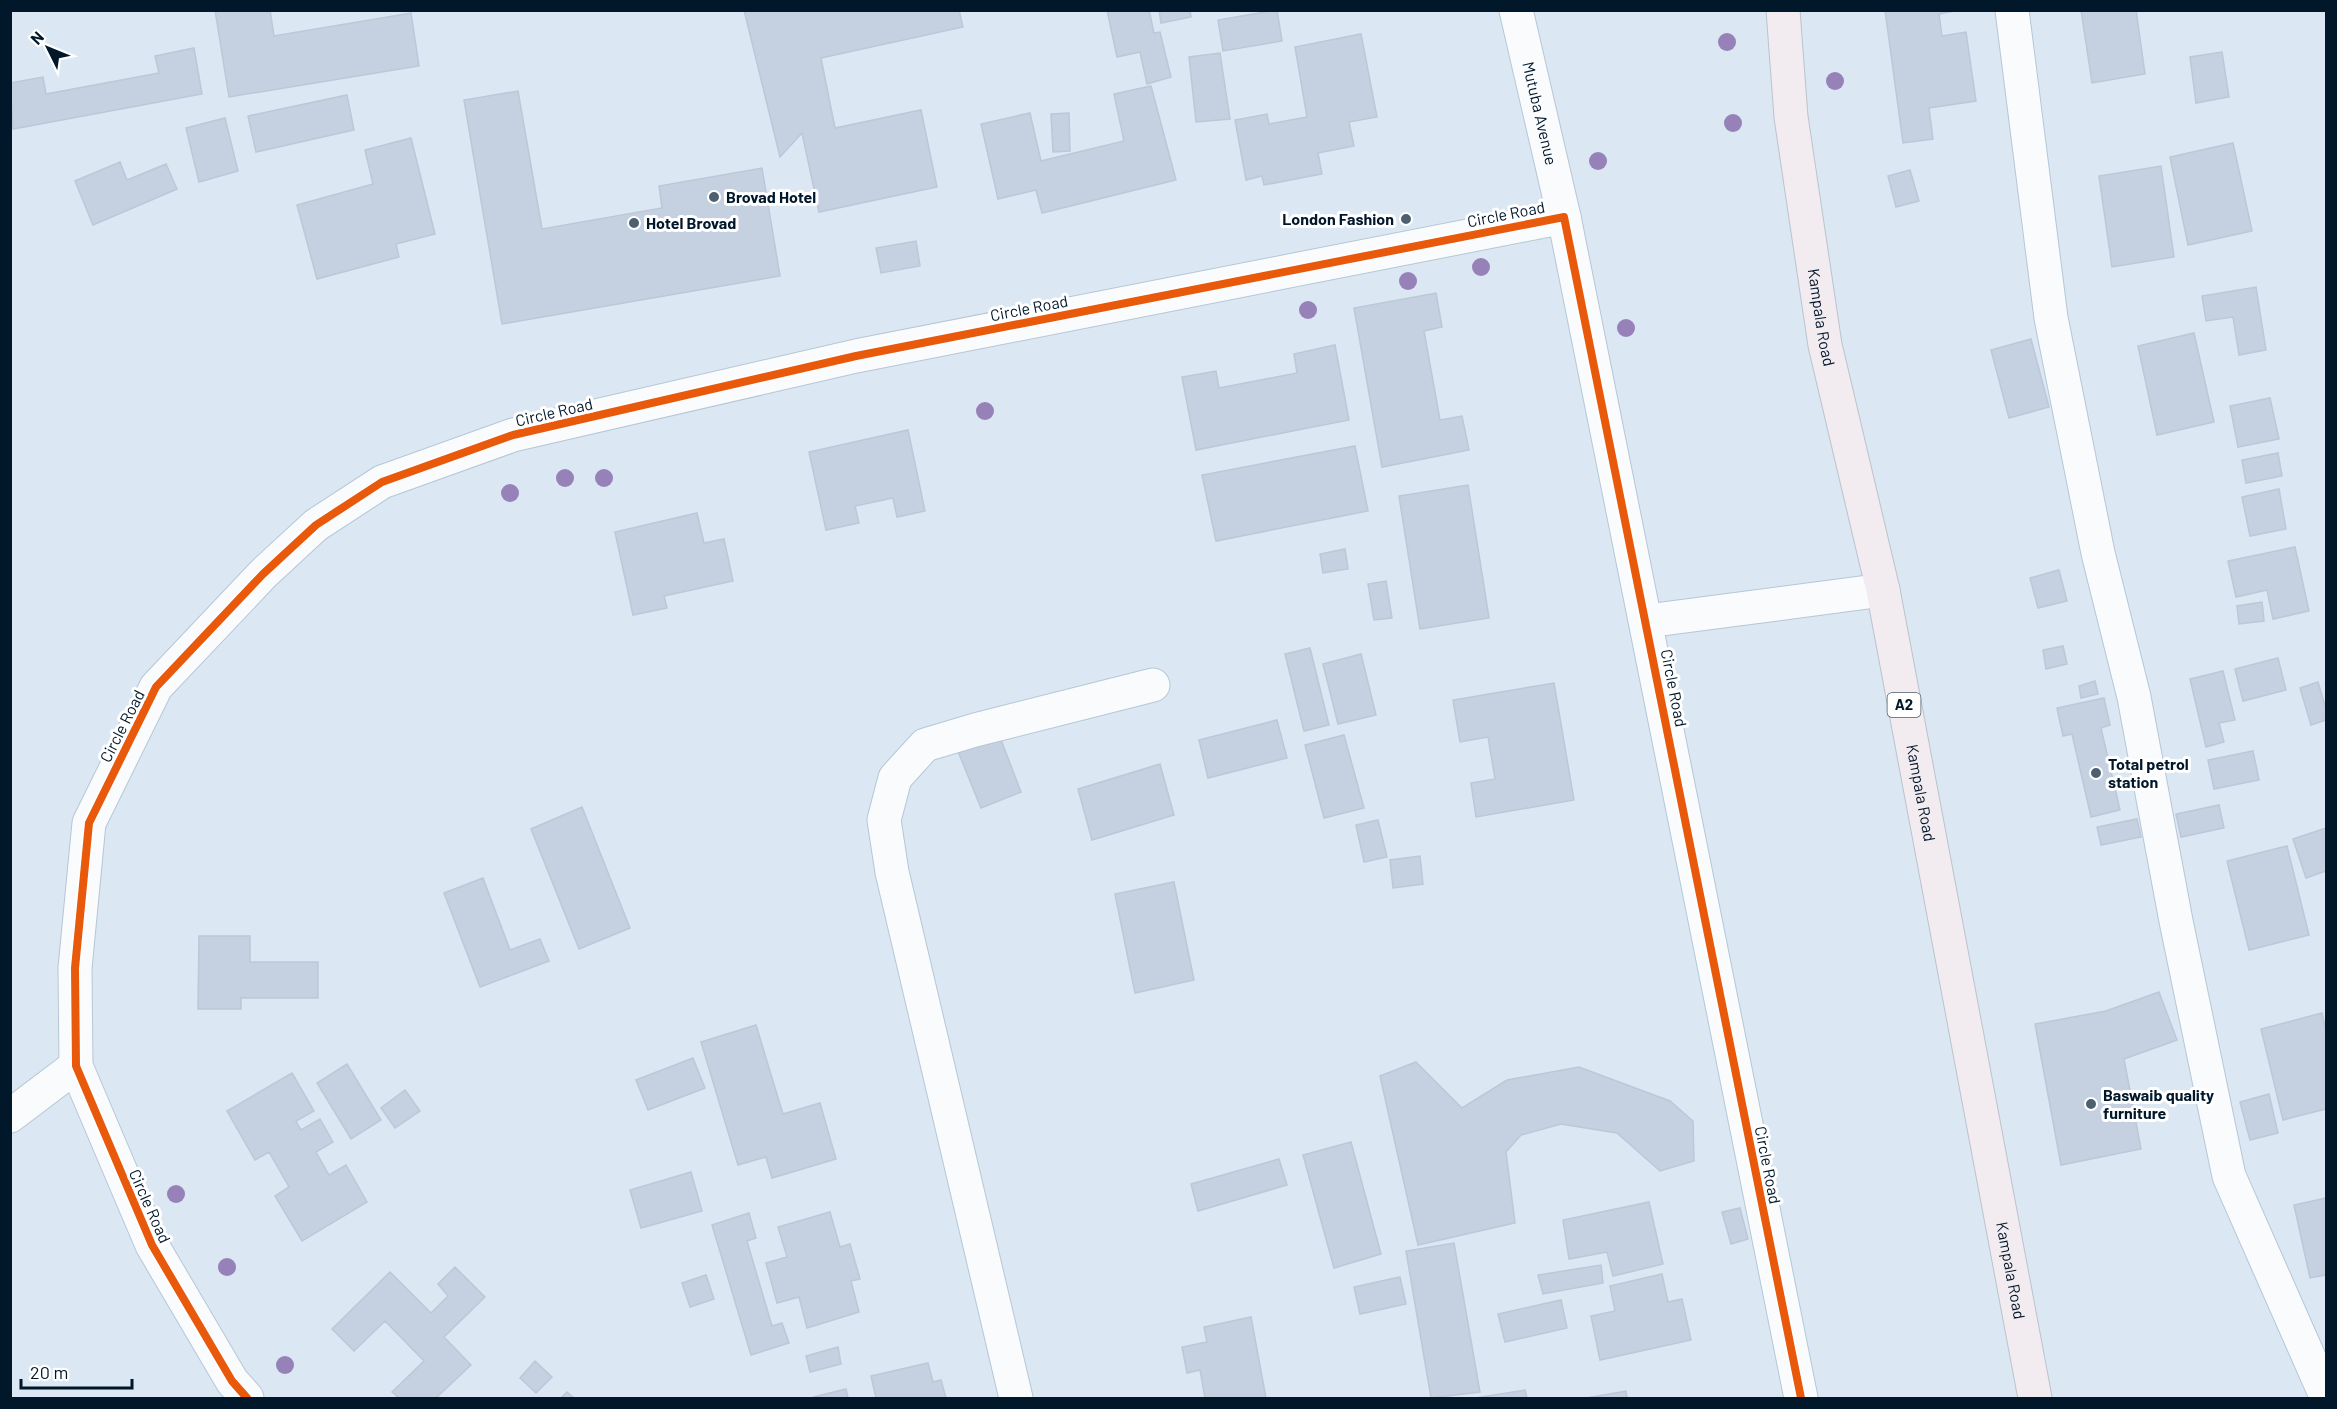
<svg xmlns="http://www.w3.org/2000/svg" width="2337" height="1409" font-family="Barlow,sans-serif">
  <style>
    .building { fill: #c5d0e1; stroke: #bcc7d8; stroke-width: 1.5 }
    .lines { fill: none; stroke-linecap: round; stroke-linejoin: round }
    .minor-casing { stroke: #b5c7d6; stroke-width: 35 }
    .primary-casing { stroke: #bbc3cc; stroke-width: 35 }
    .minor { stroke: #fafbfd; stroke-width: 33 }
    .primary { stroke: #f2ebf0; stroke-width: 33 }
    .cycleway-casing { stroke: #fff; stroke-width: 11 }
    .cycleway { stroke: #e8590c; stroke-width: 8 }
    .tree { fill: #9681b8 }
    .poi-dot { fill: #4d6070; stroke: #fff; stroke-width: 2 }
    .labels { text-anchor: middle; stroke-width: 6; stroke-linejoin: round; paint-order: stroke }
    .shield { fill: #fff; stroke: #4d5d6a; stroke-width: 1.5 }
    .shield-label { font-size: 15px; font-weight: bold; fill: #01172a }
    .street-label { font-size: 16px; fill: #01172a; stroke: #fff }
    .poi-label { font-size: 16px; font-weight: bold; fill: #01172a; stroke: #fff; text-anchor: start }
  </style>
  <rect width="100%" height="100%" fill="#dbe7f3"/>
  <!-- building -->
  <path class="building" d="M 215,10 L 270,10 L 274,36 L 411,13 L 419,66 L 229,97 Z
    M 744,10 L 959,10 L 963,27 L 821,58 L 835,128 L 921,110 L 937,187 L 819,212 L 802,133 L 780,157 Z
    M 1107,10 L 1149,10 L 1154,33 L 1160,32 L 1171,77 L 1147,84 L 1140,52 L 1117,57 Z
    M 1159,10 L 1190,10 L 1191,17 L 1161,23 Z
    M 1277,10 L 1282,41 L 1223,51 L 1218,20 Z
    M 1885,10 L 1960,10 L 1939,14 L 1942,36 L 1966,32 L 1976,101 L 1929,108 L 1933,139 L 1903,143 Z
    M 2081,10 L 2136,10 L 2145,74 L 2092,83 Z
    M 1361,34 L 1377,117 L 1349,122 L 1354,146 L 1318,153 L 1322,174 L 1264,185 L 1262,176 L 1246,180 L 1235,120 L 1267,114 L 1269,124 L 1307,117 L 1295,47 Z
    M 194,48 L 202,94 L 13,129 L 10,83 L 43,77 L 46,94 L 159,73 L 155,56 Z
    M 2222,52 L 2229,97 L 2196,103 L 2190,57 Z
    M 1220,53 L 1230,119 L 1196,122 L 1189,57 Z
    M 1151,86 L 1176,180 L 1042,213 L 1036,190 L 998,199 L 981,124 L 1030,113 L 1041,161 L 1124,141 L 1114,94 Z
    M 518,91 L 542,229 L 662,208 L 659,186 L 762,168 L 780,276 L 502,324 L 464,100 Z
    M 347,95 L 354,130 L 256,152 L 248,116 Z
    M 1069,113 L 1070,151 L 1053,152 L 1051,114 Z
    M 225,118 L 238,171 L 199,182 L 186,128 Z
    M 411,138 L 435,234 L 396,244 L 399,257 L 317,279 L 297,205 L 373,184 L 365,150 Z
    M 2233,143 L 2252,231 L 2188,245 L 2170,157 Z
    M 120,162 L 127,180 L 166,164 L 177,189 L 93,225 L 75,181 Z
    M 2161,166 L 2174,257 L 2112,267 L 2099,176 Z
    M 1910,170 L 1919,201 L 1896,207 L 1888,176 Z
    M 916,241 L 920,266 L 881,273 L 876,248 Z
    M 2256,287 L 2266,350 L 2239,355 L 2233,317 L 2206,321 L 2202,296 Z
    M 1436,293 L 1442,327 L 1424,331 L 1440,420 L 1462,416 L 1469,450 L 1382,467 L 1354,308 Z
    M 2194,333 L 2214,422 L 2157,435 L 2138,346 Z
    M 2031,339 L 2049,407 L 2009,418 L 1991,350 Z
    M 1335,345 L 1349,420 L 1196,450 L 1182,377 L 1216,371 L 1219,388 L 1297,373 L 1294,354 Z
    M 2270,398 L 2279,439 L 2238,447 L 2230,406 Z
    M 908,430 L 925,511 L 897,517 L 893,498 L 855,506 L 859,523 L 826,530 L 809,452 Z
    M 1355,446 L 1368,511 L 1216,541 L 1202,475 Z
    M 2278,453 L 2282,476 L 2246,483 L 2242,460 Z
    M 1468,485 L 1489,618 L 1420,629 L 1399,496 Z
    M 2279,489 L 2286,529 L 2250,536 L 2242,497 Z
    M 697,513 L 704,543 L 724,539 L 733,581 L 664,596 L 667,608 L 633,615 L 615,532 Z
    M 2295,547 L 2309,611 L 2273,619 L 2267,590 L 2236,597 L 2228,561 Z
    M 1345,549 L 1348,569 L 1323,573 L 1320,554 Z
    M 2059,570 L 2067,601 L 2038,608 L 2030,578 Z
    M 1386,581 L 1392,618 L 1374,620 L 1368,584 Z
    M 2262,602 L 2264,621 L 2239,624 L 2237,606 Z
    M 2063,646 L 2067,664 L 2046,669 L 2043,650 Z
    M 1310,648 L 1329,725 L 1304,731 L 1285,654 Z
    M 1361,654 L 1376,715 L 1338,724 L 1323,664 Z
    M 2278,658 L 2286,690 L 2243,701 L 2235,669 Z
    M 2223,671 L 2235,720 L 2219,723 L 2224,742 L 2206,747 L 2190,679 Z
    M 2095,681 L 2098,694 L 2081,698 L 2079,686 Z
    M 2318,682 L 2326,709 L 2326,720 L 2311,725 L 2300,688 Z
    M 1554,683 L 1574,800 L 1476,817 L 1471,783 L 1495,779 L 1488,737 L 1460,742 L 1453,700 Z
    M 2104,698 L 2110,725 L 2101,728 L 2120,810 L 2091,817 L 2072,734 L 2063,736 L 2057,708 Z
    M 1277,720 L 1287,758 L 1208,778 L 1199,740 Z
    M 998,732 L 1021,792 L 981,808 L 957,749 Z
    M 1344,735 L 1364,808 L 1324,818 L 1305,745 Z
    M 2253,751 L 2259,780 L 2214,789 L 2208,760 Z
    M 1160,764 L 1174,815 L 1092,840 L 1078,789 Z
    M 2219,805 L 2224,828 L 2181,837 L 2176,814 Z
    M 582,807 L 630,928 L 579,949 L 531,829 Z
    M 2137,819 L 2141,837 L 2101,845 L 2097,827 Z
    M 1378,820 L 1387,857 L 1364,862 L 1356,825 Z
    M 2326,828 L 2326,871 L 2306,878 L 2293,839 Z
    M 2287,846 L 2309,935 L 2249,950 L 2227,861 Z
    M 1420,856 L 1423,884 L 1393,888 L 1390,860 Z
    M 483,878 L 510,950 L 540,939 L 549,961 L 480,987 L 444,893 Z
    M 1174,882 L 1194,980 L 1135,993 L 1115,894 Z
    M 199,936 L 250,936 L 250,962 L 318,962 L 318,998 L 241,998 L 241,1009 L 198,1009 Z
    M 2159,992 L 2177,1040 L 2124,1059 L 2141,1149 L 2061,1165 L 2035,1024 L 2106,1011 Z
    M 2322,1013 L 2326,1031 L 2326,1109 L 2283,1120 L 2261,1029 Z
    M 756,1025 L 783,1114 L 820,1103 L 836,1159 L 772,1178 L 766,1157 L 738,1165 L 701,1042 Z
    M 693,1058 L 705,1088 L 648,1110 L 636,1080 Z
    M 1416,1062 L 1462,1108 L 1507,1080 L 1579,1067 L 1670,1101 L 1693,1121 L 1694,1161 L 1660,1171 L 1617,1133 L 1561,1124 L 1521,1135 L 1506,1152 L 1515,1223 L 1418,1245 L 1380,1076 Z
    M 347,1064 L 381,1120 L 351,1139 L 317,1083 Z
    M 292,1073 L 314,1111 L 296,1121 L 301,1130 L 320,1119 L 333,1142 L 316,1152 L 329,1175 L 346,1165 L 367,1202 L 302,1241 L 275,1196 L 289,1187 L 269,1152 L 255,1160 L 227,1111 Z
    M 405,1090 L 420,1111 L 395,1128 L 381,1108 Z
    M 2269,1094 L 2278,1133 L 2250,1140 L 2240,1102 Z
    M 1351,1142 L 1381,1254 L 1334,1268 L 1303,1155 Z
    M 1279,1159 L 1287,1185 L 1198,1211 L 1191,1184 Z
    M 691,1172 L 702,1211 L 641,1228 L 630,1190 Z
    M 2326,1198 L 2326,1275 L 2310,1278 L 2294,1205 Z
    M 1649,1202 L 1663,1264 L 1613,1276 L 1607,1252 L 1569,1259 L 1563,1220 Z
    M 1740,1208 L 1748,1239 L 1731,1244 L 1722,1212 Z
    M 830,1212 L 840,1247 L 850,1244 L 860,1279 L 851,1281 L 859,1312 L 807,1328 L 799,1297 L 777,1303 L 766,1263 L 787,1257 L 778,1227 Z
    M 749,1213 L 756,1238 L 747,1241 L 772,1326 L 782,1323 L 789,1343 L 751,1355 L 712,1225 Z
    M 1454,1243 L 1480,1392 L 1431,1398 L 1406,1251 Z
    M 1601,1265 L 1603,1283 L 1543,1294 L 1538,1275 Z
    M 455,1267 L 485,1297 L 444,1337 L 471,1365 L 436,1398 L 399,1398 L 392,1392 L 424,1361 L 385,1321 L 354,1351 L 332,1329 L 390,1272 L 431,1313 L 448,1296 L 438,1284 Z
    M 1662,1274 L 1668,1302 L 1682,1299 L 1691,1340 L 1600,1360 L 1591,1316 L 1615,1311 L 1610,1286 Z
    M 706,1275 L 714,1299 L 690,1307 L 682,1283 Z
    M 1400,1277 L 1406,1304 L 1360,1314 L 1354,1287 Z
    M 1561,1300 L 1567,1328 L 1505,1342 L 1498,1314 Z
    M 1251,1317 L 1266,1398 L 1205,1398 L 1200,1370 L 1187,1373 L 1182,1347 L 1207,1342 L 1204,1327 Z
    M 838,1347 L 841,1364 L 810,1372 L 806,1356 Z
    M 535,1361 L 552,1377 L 536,1393 L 520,1378 Z
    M 928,1363 L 933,1382 L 941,1380 L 946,1398 L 876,1398 L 871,1376 Z
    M 846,1389 L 848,1398 L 815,1398 L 814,1397 Z
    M 1525,1390 L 1527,1398 L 1475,1398 Z
    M 1626,1391 L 1627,1398 L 1586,1398 Z
    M 567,1392 L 574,1398 L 561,1398 Z"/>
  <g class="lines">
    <!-- minor casing -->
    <g class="minor-casing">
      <g id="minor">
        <path id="s1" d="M 1516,10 L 1564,217"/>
        <path d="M 2012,10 L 2051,318 L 2098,553 L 2134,697 L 2176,921 L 2229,1176 L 2326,1396"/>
        <path d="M 1647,621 L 1883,590"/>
        <path d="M 10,1116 L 76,1066"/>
        <path d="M 247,1398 L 232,1381 L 152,1245 L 76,1066 L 75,968 L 89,823 L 156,687 L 263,574 L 316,525 L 382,482 L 513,435 L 856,356 L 1564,217 L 1801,1398"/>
        <path d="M 1016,1398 L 892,872 L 884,820 L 895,778 L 925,745 L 975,730 L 1153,685"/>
      </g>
    </g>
    <!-- primary casing -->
    <g class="primary-casing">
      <g id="primary">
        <path id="s2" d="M 1783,10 L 1791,117 L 1825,345 L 1883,590 L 2035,1398"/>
      </g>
    </g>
    <!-- minor -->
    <use href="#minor" class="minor"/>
    <!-- primary -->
    <use href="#primary" class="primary"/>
    <!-- cycleway casing -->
    <g class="cycleway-casing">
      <path id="cycleway" d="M 247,1398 L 232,1381 L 152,1245 L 76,1066 L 75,968 L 89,823 L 156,687 L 263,574 L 316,525 L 382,482 L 513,435 L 856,356 L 1564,217 L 1801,1398"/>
    </g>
    <!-- cycleway -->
    <use href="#cycleway" class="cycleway"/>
  </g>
  <!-- trees -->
  <g class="tree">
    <circle cx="1727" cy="42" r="9"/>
    <circle cx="1835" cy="81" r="9"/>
    <circle cx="1733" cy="123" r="9"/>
    <circle cx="1598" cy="161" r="9"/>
    <circle cx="1481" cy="267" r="9"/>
    <circle cx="1408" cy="281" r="9"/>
    <circle cx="1308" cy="310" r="9"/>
    <circle cx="1626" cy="328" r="9"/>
    <circle cx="985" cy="411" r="9"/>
    <circle cx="565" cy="478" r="9"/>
    <circle cx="604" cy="478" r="9"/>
    <circle cx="510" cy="493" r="9"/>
    <circle cx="176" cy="1194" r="9"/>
    <circle cx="227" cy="1267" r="9"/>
    <circle cx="285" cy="1365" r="9"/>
  </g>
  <!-- markers -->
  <g class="poi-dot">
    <circle cx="714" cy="197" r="6"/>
    <circle cx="1406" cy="219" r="6"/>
    <circle cx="634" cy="223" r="6"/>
    <circle cx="2096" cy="773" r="6"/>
    <circle cx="2091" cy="1104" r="6"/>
  </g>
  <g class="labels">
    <!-- shield labels -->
    <rect class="shield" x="1887.5" y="693" width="33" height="24" rx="4.5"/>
    <g class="shield-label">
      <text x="1904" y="710">A2</text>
    </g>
    <!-- street labels -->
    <g class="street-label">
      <text dy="6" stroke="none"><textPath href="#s1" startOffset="106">Mutuba Avenue</textPath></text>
      <text transform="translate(1506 214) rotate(-11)" y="6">Circle Road</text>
      <text transform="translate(1029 308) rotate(-11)" y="6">Circle Road</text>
      <text dy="6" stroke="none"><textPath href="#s2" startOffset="310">Kampala Road</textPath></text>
      <text transform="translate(554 412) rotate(-13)" y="6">Circle Road</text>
      <text transform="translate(1674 688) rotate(79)" y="6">Circle Road</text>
      <text transform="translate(122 726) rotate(-63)" y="6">Circle Road</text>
      <text dy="6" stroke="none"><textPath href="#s2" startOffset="796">Kampala Road</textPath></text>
      <text transform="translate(1768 1165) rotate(79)" y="6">Circle Road</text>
      <text transform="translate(150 1206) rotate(66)" y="6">Circle Road</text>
      <text dy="6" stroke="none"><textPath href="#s2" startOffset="1282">Kampala Road</textPath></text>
    </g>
    <!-- poi labels -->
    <g class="poi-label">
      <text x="726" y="203">Brovad Hotel</text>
      <text x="1394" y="225" text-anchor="end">London Fashion</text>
      <text x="646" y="229">Hotel Brovad</text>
      <text x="2108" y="770">Total petrol<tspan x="2108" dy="18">station</tspan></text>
      <text x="2103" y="1101">Baswaib quality<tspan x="2103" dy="18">furniture</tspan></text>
    </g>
  </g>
  <!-- border -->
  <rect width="2337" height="1409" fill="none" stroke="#01172a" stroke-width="24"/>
  <!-- north arrow -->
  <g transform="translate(48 48) rotate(313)" stroke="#ffffff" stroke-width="4.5" paint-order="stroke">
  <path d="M0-4.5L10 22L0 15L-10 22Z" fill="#01172a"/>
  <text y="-9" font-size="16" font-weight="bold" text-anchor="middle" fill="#01172a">N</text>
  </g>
  <!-- scale -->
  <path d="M21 1379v9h111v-9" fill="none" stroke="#01172a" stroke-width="3"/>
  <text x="30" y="1379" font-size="18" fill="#01172a" stroke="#ffffff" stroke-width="4.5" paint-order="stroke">20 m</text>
</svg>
